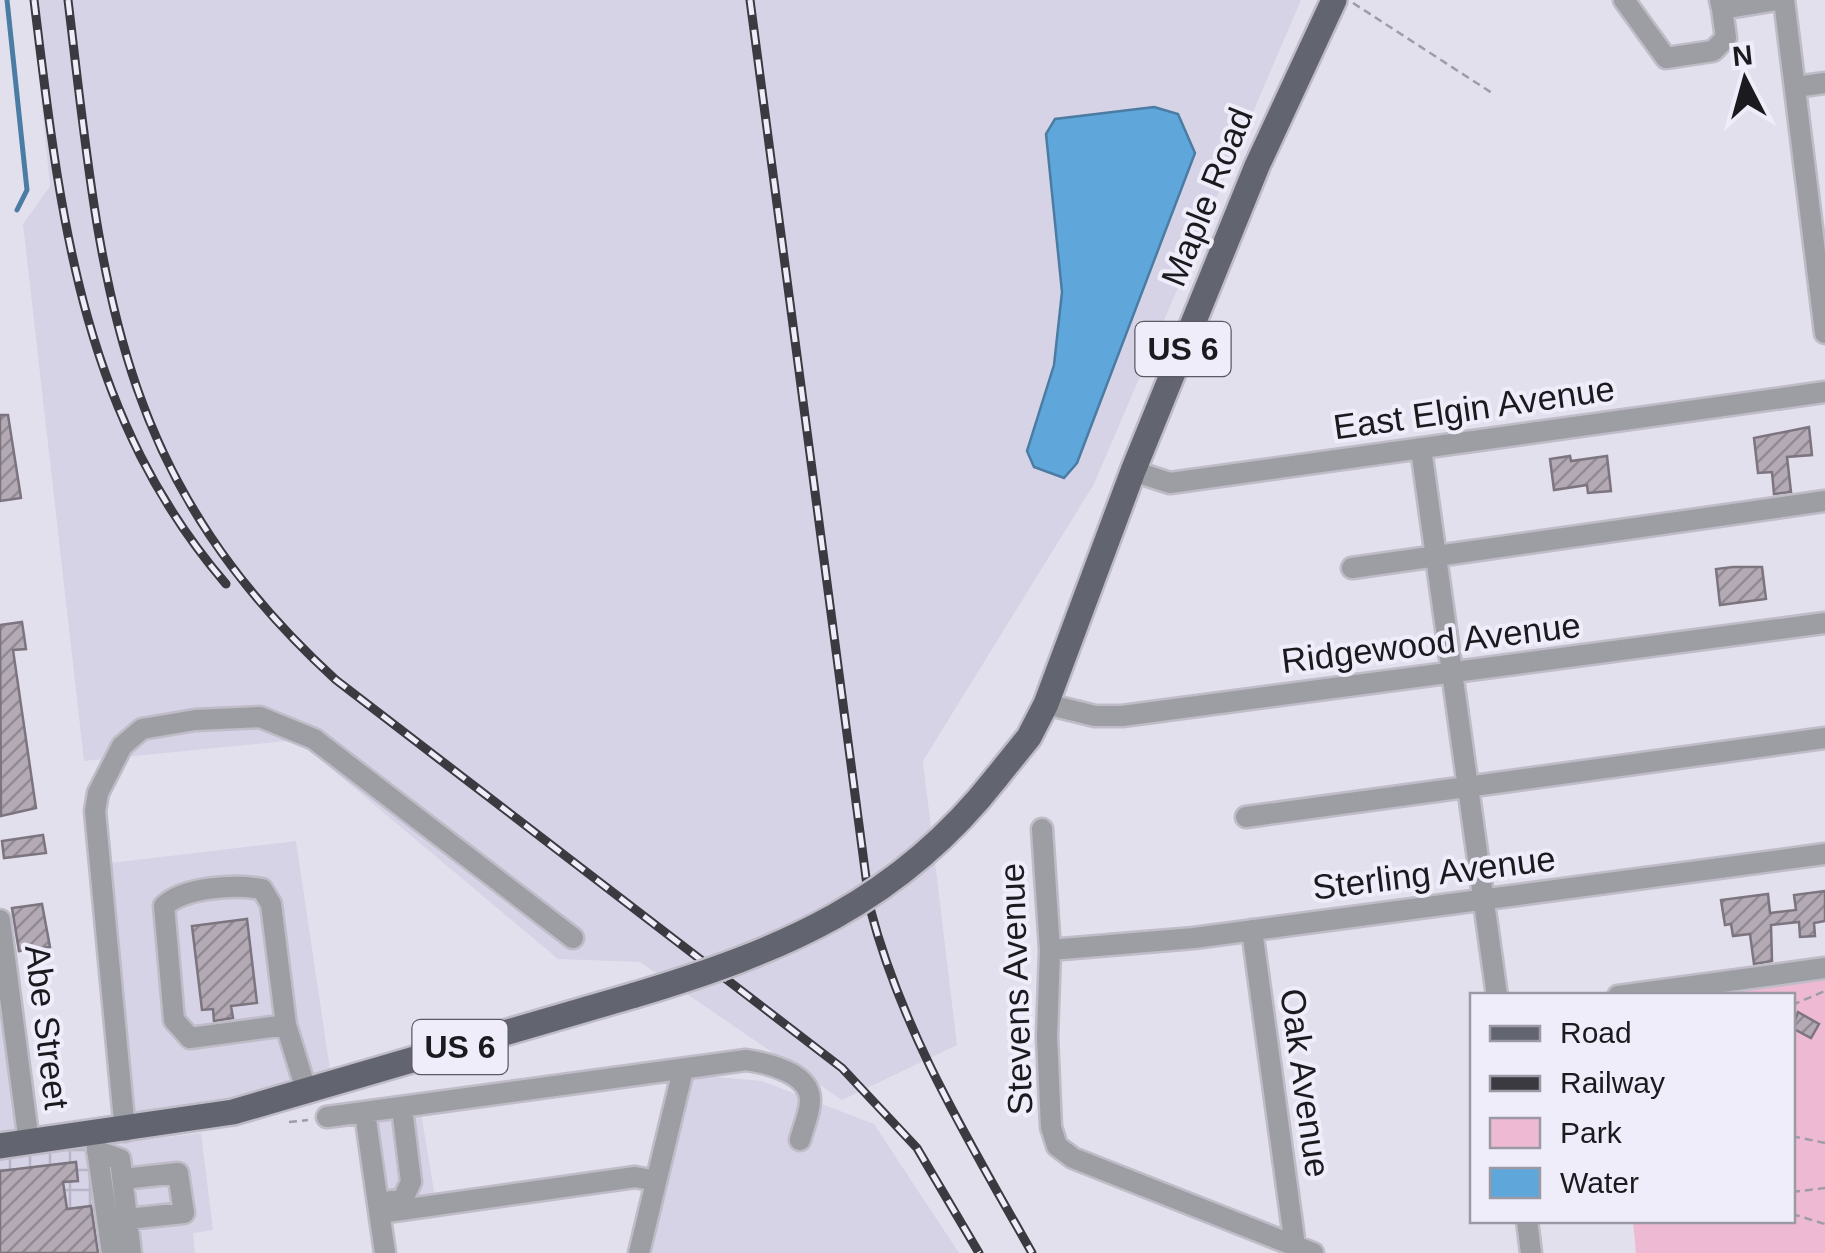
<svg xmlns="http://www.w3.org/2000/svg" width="1825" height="1253" font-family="Arial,sans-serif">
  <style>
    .built { fill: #d7d3e7 }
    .industrial { fill: url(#industrial-grid) }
    .green { fill: #eeb9d3 }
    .water { fill: #5fa6db; stroke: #4b7ca3; stroke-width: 2.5 }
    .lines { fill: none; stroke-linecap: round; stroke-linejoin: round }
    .stream { stroke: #4b7ca3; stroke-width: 5 }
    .building { fill: url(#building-hatch); stroke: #7c747e; stroke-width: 2.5 }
    .minor-casing { stroke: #bfbcc8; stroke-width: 25 }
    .major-casing { stroke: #bfbcc8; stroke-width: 30 }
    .path { stroke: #9e9ca6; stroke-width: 2.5; stroke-dasharray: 8 5; stroke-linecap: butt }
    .minor { stroke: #9c9ea3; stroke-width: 20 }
    .major { stroke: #62656f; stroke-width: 25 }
    .rail-casing { stroke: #3b3a40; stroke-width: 9 }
    .rail { stroke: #f0edfb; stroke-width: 5; stroke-dasharray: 15; stroke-linecap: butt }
    .major-bridge-casing { stroke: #bfbcc8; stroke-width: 30; stroke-linecap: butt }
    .major-bridge { stroke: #62656f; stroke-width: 25 }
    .labels { text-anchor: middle; stroke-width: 8; stroke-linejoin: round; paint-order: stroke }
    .shield { fill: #f0edfb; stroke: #5b5961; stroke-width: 2.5 }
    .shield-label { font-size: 32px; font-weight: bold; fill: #1b1a1f }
    .street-label { font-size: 35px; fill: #1b1a1f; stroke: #f0edfb }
  </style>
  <defs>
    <pattern id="industrial-grid" width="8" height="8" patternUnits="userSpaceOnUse" patternTransform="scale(2.5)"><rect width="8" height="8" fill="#d7d3e7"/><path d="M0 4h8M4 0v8" fill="none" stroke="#b8b5c6"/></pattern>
    <pattern id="building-hatch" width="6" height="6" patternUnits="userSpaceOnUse" patternTransform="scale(2.5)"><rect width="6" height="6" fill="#b3aab5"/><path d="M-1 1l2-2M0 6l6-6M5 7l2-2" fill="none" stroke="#918a93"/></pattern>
  </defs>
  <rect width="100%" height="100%" fill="#e3e0ed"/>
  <!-- built -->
  <path class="built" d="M 31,0 L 1301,0 L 1094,484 L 923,761 L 957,1045 L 842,1100 L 640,962 L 558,959 L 297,740 L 84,761 L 23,224 L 50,186 Z
    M 296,841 L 332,1083 L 126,1129 L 101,864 Z
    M 9,1001 L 27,1141 L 0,1144 L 0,1002 Z
    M 687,1074 L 762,1081 L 874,1124 L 959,1253 L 642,1253 Z
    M 420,1107 L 436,1203 L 381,1211 L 367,1114 Z
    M 201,1133 L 213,1230 L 193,1233 L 195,1253 L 126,1253 L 112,1144 Z"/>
  <!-- industrial -->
  <path class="industrial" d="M 111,1136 L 126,1253 L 0,1253 L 0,1148 Z"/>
  <!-- green -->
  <path class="green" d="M 1825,961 L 1825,1253 L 1636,1253 L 1633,1221 L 1792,1220 L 1792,996 L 1607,996 L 1606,992 Z"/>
  <!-- water -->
  <path class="water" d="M 1154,107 L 1178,114 L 1195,153 L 1077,463 L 1064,478 L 1034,467 L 1027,451 L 1054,365 L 1062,292 L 1046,134 L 1055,119 Z"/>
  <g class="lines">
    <!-- stream -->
    <path class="stream" d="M 7,0 L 27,190 L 17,210"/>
  </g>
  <!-- building -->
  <path class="building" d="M 0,415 L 8,415 L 21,498 L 0,501 Z
    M 1809,427 L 1812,455 L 1787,457 L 1791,492 L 1774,494 L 1772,472 L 1758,473 L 1754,438 Z
    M 1570,456 L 1571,461 L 1607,456 L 1611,491 L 1588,493 L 1587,485 L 1554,490 L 1550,459 Z
    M 1733,567 L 1762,567 L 1766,599 L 1720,605 L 1716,569 Z
    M 22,622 L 26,649 L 13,650 L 36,808 L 1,816 L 0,625 Z
    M 43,835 L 46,853 L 4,858 L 2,841 Z
    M 1825,891 L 1825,921 L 1814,923 L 1815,936 L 1800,937 L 1799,922 L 1771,925 L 1772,961 L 1754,964 L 1750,934 L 1733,936 L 1731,924 L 1725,925 L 1721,900 L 1768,894 L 1770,913 L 1796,910 L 1794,895 Z
    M 42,904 L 50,947 L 19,951 L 12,908 Z
    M 247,919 L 257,1003 L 231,1006 L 233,1018 L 214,1021 L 213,1009 L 202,1010 L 192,926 Z
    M 1798,1012 L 1819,1024 L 1811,1038 L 1792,1028 Z
    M 76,1162 L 78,1181 L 63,1182 L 67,1209 L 91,1206 L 98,1253 L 0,1253 L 0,1171 Z"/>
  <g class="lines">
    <!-- minor casing -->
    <g class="minor-casing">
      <path id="minor" d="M 1624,0 L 1666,58 L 1713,51 L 1726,38 L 1722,9
        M 1720,0 L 1722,9 L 1777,0
        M 1784,0 L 1825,333
        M 1796,87 L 1825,83
        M 1421,449 L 1497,996
        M 1133,471 L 1170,483 L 1825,392
        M 1352,568 L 1825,501
        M 1046,704 L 1095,716 L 1122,716 L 1825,623
        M 1246,817 L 1825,738
        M 1042,829 L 1050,950 L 1047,1037 L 1051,1127 L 1057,1146 L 1073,1158 L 1313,1253
        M 0,920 L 29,1143
        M 1252,930 L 1295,1246
        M 1050,950 L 1194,938 L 1825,854
        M 1618,996 L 1825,968
        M 286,1025 L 190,1038 L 174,1020 L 164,906 C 184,887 235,884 262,889 L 271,904 L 286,1025 L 307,1093
        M 365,1113 L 385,1253
        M 327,1117 L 746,1060 C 767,1063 811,1073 810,1101 C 810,1113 803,1128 800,1140
        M 125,1131 L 95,811 L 98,793 L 122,746 L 142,729 L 195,720 L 260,717 L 314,739 L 573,938
        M 95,1135 L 112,1253
        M 97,1151 L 120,1159 L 131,1253
        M 123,1179 L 178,1173 L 184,1213 L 128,1219
        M 385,1202 L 403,1199 L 411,1182 L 402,1108
        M 380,1213 L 635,1177 L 656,1181
        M 1527,1220 L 1531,1253
        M 639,1253 L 683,1070"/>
    </g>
    <!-- major casing -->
    <g class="major-casing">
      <path id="major" d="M 996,778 L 1029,737 L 1046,704 L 1133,471 L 1257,166 L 1334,0
        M 0,1146 L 233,1112 L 635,995"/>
    </g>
    <!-- path -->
    <path class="path" d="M 1353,3 L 1492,93
      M 1792,1005 L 1825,991
      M 289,1122 L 308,1120
      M 1792,1136 L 1825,1143
      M 1792,1192 L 1825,1188
      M 1792,1214 L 1825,1224"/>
    <!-- minor -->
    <use href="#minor" class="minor"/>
    <!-- major -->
    <use href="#major" class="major"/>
    <!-- rail casing -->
    <g class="rail-casing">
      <path id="rail" d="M 34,0 C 60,213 80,414 226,584
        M 68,0 C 102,283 112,475 336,680 L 842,1068 L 917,1148 L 979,1253
        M 750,0 L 870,908 C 903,1034 969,1141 1032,1253"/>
    </g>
    <!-- rail -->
    <use href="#rail" class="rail"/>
    <!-- major-bridge casing -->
    <g class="major-bridge-casing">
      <path id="major-bridge" d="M 635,995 C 782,951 899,902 996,778"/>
    </g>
    <!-- major-bridge -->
    <use href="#major-bridge" class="major-bridge"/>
  </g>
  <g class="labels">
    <!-- shield labels -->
    <g class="shield">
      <rect x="1135.5" y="322" width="95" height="54" rx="8"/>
      <rect x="412.5" y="1020" width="95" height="54" rx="8"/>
    </g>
    <g class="shield-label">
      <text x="1183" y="360">US 6</text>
      <text x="460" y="1058">US 6</text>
    </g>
    <!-- street labels -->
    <g class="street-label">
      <text transform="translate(1207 197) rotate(-68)" y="12">Maple Road</text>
      <text transform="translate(1474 408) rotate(-8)" y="12">East Elgin Avenue</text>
      <text transform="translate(1431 643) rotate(-7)" y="12">Ridgewood Avenue</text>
      <text transform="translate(1434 873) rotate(-7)" y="12">Sterling Avenue</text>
      <text transform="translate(1016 989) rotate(-92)" y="12">Stevens Avenue</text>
      <text transform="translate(47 1027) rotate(83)" y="12">Abe Street</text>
      <text transform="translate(1305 1083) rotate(82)" y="12">Oak Avenue</text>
    </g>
  </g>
  <!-- legend -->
  <rect x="1470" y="993" width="325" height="230" fill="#f0edfb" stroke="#9b99a3" stroke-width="2.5"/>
  <rect x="1490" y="1026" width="50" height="15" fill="#62656f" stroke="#9b99a3" stroke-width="2.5"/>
  <text x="1560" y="1043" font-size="30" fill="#1b1a1f">Road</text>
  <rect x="1490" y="1076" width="50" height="15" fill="#3b3a40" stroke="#9b99a3" stroke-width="2.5"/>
  <text x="1560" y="1093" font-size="30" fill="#1b1a1f">Railway</text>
  <rect x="1490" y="1118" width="50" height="30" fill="#eeb9d3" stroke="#9b99a3" stroke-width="2.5"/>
  <text x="1560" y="1143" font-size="30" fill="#1b1a1f">Park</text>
  <rect x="1490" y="1168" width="50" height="30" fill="#5fa6db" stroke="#9b99a3" stroke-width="2.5"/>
  <text x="1560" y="1193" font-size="30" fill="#1b1a1f">Water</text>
  <!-- north arrow -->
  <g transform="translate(1745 80) rotate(354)" stroke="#f0edfb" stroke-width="8" paint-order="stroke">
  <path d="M0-8L18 38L0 25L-18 38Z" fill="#1b1a1f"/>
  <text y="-15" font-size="28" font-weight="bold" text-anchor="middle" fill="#1b1a1f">N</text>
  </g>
</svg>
